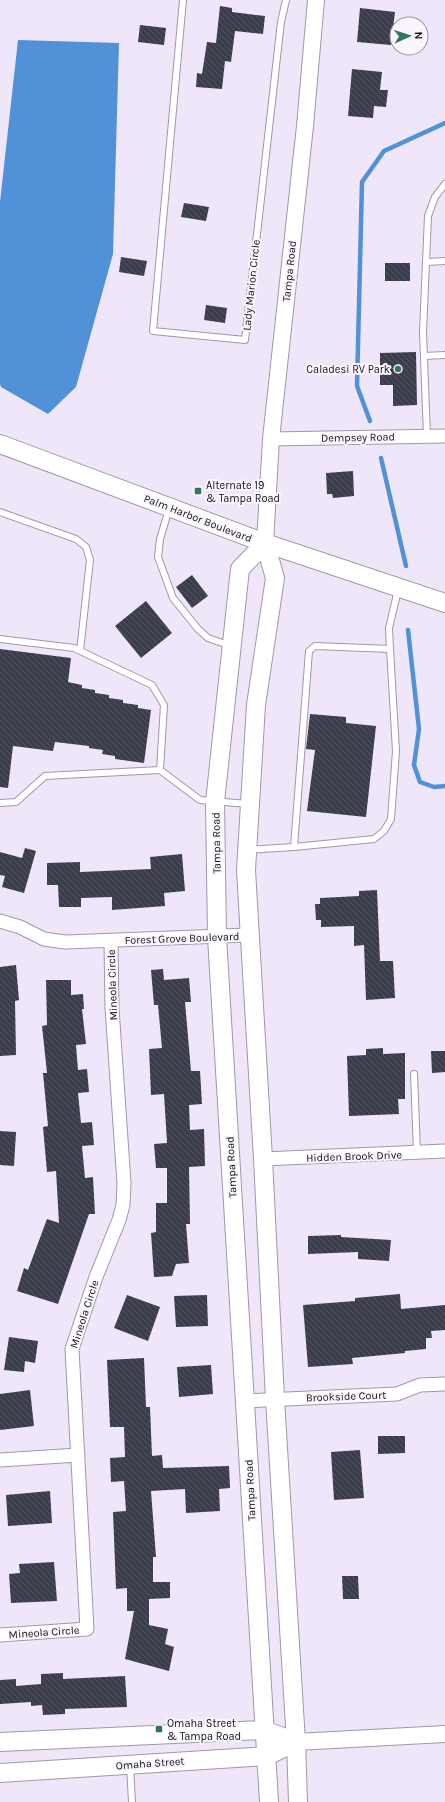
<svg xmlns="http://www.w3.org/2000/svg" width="445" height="1802" font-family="Karla,sans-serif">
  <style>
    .water { fill: #5091d7 }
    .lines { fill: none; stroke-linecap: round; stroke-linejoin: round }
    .stream { stroke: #5091d7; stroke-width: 4.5 }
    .building { fill: url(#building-back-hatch) }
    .service-casing { stroke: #a098a9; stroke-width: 8 }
    .minor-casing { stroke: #a098a9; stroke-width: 15 }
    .tertiary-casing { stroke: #a098a9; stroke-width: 18 }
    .secondary-casing { stroke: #a098a9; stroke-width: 20 }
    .service { stroke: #fff; stroke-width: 6 }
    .minor { stroke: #fff; stroke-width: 13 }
    .tertiary { stroke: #fff; stroke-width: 16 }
    .secondary { stroke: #fff; stroke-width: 18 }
    .poi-dot { fill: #377460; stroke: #faf6fe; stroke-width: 1.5 }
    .labels { text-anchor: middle; stroke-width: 4; stroke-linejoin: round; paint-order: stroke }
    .street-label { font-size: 11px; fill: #131016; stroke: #faf6fe }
    .poi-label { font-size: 11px; fill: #131016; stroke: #faf6fe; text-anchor: start }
  </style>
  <defs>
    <pattern id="building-back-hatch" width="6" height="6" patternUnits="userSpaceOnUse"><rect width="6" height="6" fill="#3b3d4c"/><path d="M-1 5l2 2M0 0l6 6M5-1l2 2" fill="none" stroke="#545562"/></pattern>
  </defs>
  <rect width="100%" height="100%" fill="#efe7f9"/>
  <!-- water -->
  <path class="water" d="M 18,40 L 119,43 L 113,254 L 76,387 L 48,414 L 1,387 L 0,384 L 0,202 Z"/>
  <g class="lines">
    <!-- stream -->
    <path class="stream" d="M 370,421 L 357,386 L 362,182 L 384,151 L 445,123
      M 381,458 L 406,566
      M 408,630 L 419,729 L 414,765 L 420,782 L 434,787 L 445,786"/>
  </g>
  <!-- building -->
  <path class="building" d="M 220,6 L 232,8 L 232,12 L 265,16 L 263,34 L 235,31 L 231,62 L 225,61 L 222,89 L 196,87 L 197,73 L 202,74 L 207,42 L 216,43 Z
    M 360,8 L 395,12 L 391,45 L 357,42 Z
    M 140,25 L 166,28 L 164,45 L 138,42 Z
    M 352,69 L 382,72 L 380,90 L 388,90 L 386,107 L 374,106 L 373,118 L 348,116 Z
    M 184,203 L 209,207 L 206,221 L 181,217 Z
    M 121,257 L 147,261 L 144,276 L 119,272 Z
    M 385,263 L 410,263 L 410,281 L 385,281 Z
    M 206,305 L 227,308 L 225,323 L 204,320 Z
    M 416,352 L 417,405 L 393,406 L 393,385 L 380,385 L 380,353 Z
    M 353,471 L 354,496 L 333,498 L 332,494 L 327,494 L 326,473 Z
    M 192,575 L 208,596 L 192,608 L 176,587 Z
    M 146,601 L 172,633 L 141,658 L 115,626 Z
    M 0,649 L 71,658 L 68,682 L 82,685 L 82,688 L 95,690 L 95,693 L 109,695 L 109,698 L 123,700 L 123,703 L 138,705 L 138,708 L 151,710 L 144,763 L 115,759 L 115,756 L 102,754 L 103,750 L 89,748 L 89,746 L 55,742 L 53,751 L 13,746 L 8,788 L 0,787 Z
    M 310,714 L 346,717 L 346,723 L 376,726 L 366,817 L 307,811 L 315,750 L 306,749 Z
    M 25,848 L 36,851 L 24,893 L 2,887 L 5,876 L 0,875 L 0,852 L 22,858 Z
    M 182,854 L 185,891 L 164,893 L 165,906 L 112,910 L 112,897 L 81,898 L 81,907 L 59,907 L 58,885 L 47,885 L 47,863 L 80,862 L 80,872 L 151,869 L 150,857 Z
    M 377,890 L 380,961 L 393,961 L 395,998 L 366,1000 L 364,945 L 354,946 L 354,926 L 321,927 L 321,920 L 316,920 L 315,904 L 320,904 L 320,898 L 359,896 L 359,891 Z
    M 16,965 L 19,1000 L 15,1001 L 16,1055 L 0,1056 L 0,967 Z
    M 163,969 L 164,980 L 189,978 L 191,1002 L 185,1002 L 191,1071 L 200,1071 L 202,1104 L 189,1105 L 190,1130 L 204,1129 L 205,1166 L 189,1167 L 190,1224 L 186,1224 L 189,1263 L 176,1264 L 172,1276 L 154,1277 L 151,1233 L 156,1232 L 156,1203 L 167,1203 L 167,1168 L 156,1168 L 154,1144 L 167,1143 L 164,1094 L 151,1095 L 149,1049 L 162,1048 L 158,1005 L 154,1005 L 151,970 Z
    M 46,980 L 71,980 L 71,995 L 83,994 L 84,1009 L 82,1009 L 86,1044 L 76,1045 L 78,1070 L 87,1069 L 89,1092 L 78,1093 L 81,1123 L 92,1122 L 94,1145 L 82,1146 L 85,1178 L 93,1177 L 95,1214 L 89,1214 L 58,1304 L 17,1291 L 24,1268 L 28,1270 L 47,1219 L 59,1223 L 56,1171 L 47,1172 L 43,1127 L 48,1126 L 43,1073 L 47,1073 L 42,1026 L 47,1025 Z
    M 383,1048 L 383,1054 L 405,1053 L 405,1099 L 398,1099 L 399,1114 L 349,1116 L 347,1056 L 366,1055 L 366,1049 Z
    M 431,1051 L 445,1051 L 445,1072 L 432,1073 Z
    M 0,1131 L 16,1132 L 14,1166 L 0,1165 Z
    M 341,1235 L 341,1237 L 391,1240 L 389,1261 L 358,1259 L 358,1252 L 308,1254 L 308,1236 Z
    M 400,1294 L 401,1309 L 445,1305 L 445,1330 L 431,1331 L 432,1338 L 426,1338 L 426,1349 L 405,1351 L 405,1353 L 352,1358 L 353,1364 L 308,1367 L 303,1305 L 355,1301 L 355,1298 Z
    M 127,1295 L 160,1307 L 148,1341 L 114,1328 Z
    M 207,1295 L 208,1326 L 176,1327 L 174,1296 Z
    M 9,1337 L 38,1341 L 35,1363 L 25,1361 L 24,1372 L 4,1370 Z
    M 144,1358 L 146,1407 L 150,1407 L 152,1456 L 162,1455 L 163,1468 L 229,1466 L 230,1488 L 219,1489 L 220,1511 L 186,1513 L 185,1489 L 151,1491 L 156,1557 L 153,1557 L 153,1582 L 170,1582 L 170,1598 L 149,1599 L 149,1625 L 168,1629 L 165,1644 L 174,1647 L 169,1671 L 125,1659 L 134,1611 L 127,1611 L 127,1588 L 116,1589 L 113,1512 L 126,1511 L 124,1481 L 111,1482 L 110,1458 L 125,1457 L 124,1427 L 110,1427 L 107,1360 Z
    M 211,1365 L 213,1394 L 179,1397 L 177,1367 Z
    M 30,1390 L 34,1426 L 0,1430 L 0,1394 Z
    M 378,1436 L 405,1436 L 405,1453 L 378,1454 Z
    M 360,1450 L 364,1498 L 334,1500 L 331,1452 Z
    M 50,1491 L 52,1523 L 8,1526 L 6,1495 Z
    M 54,1562 L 57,1601 L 11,1603 L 9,1574 L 20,1573 L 19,1564 Z
    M 342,1576 L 358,1576 L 359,1599 L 343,1599 Z
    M 63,1673 L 63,1679 L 125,1676 L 127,1707 L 65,1709 L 65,1714 L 43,1715 L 42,1705 L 31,1706 L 31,1702 L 0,1704 L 0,1680 L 16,1679 L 16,1686 L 41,1684 L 41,1674 Z"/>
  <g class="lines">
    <!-- service casing -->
    <g class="service-casing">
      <path id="service" d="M 183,0 L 153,331 L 245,340 L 281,22 L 286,0
        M 427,262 L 445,261
        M 424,356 L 445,355
        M 427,436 L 423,332 L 428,216 L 435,197 L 445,184
        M 169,509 L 160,539 L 158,557 L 173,598 L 198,629 L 208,638 L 231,646
        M 0,512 L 76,539 L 86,547 L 90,560 L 80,651
        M 0,639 L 74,648 L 152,685 L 164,705 L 160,770
        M 0,803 L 16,802 L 45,776 L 160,770 L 200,800 L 248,804
        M 294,847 L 374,839 L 384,831 L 391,819 L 396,751 L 390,649
        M 248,850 L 294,847 L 309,651 L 315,646 L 390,649 L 389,628 L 398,590
        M 414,1074 L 417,1153
        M 130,1766 L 132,1802"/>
    </g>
    <!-- minor casing -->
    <g class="minor-casing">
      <path id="minor" d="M 271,439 L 445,436
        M 0,921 L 20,927 L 44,939 L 65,942 L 249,935
        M 263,1159 L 445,1151
        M 245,1401 L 397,1394 L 420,1385 L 445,1384
        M 0,1460 L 78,1455
        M 0,1635 L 87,1629 L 72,1349 L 96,1277 L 119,1220 L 123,1205 L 124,1183 L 112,1008 L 111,941"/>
    </g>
    <!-- tertiary casing -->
    <g class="tertiary-casing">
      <path id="tertiary" d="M 265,543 L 271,439 L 305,126 L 316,0
        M 296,1742 L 445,1734"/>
    </g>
    <!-- secondary casing -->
    <g class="secondary-casing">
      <path id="secondary" d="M 0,444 L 265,543 L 445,603
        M 265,543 L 240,569 L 215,802 L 217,937 L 269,1802
        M 265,543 L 275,578 L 256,705 L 246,870 L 263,1159 L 275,1399 L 296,1742 L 298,1802
        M 0,1742 L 264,1730 L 296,1742
        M 0,1773 L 267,1756 L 296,1742"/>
    </g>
    <!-- service -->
    <use href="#service" class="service"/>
    <!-- minor -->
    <use href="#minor" class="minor"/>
    <!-- tertiary -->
    <use href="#tertiary" class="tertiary"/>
    <!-- secondary -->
    <use href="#secondary" class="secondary"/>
  </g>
  <!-- markers -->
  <g class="poi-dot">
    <circle cx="398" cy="369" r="4"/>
    <rect x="194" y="487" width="8" height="8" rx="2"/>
    <rect x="155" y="1725" width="8" height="8" rx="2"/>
  </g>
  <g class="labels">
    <!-- street labels -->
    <g class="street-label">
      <text transform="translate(289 271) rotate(-84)" y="4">Tampa Road</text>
      <text transform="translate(251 285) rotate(-84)" y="4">Lady Marion Circle</text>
      <text transform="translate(358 437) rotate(-1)" y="4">Dempsey Road</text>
      <text transform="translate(198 518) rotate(21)" y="4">Palm Harbor Boulevard</text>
      <text transform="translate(216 843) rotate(-91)" y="4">Tampa Road</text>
      <text transform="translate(182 938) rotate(-2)" y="4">Forest Grove Boulevard</text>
      <text transform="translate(112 985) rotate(-92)" y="4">Mineola Circle</text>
      <text transform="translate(354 1156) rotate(-2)" y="4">Hidden Brook Drive</text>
      <text transform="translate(231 1167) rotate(-93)" y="4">Tampa Road</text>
      <text transform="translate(84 1314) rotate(-72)" y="4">Mineola Circle</text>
      <text transform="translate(346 1396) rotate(-2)" y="4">Brookside Court</text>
      <text transform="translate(250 1490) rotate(-93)" y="4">Tampa Road</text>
      <text transform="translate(44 1632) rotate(-4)" y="4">Mineola Circle</text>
      <text transform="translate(150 1763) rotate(-4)" y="4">Omaha Street</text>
    </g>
    <!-- poi labels -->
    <g class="poi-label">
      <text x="390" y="373" text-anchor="end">Caladesi RV Park</text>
      <text x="206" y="489">Alternate 19<tspan x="206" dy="13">&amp; Tampa Road</tspan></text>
      <text x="167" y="1727">Omaha Street<tspan x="167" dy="13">&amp; Tampa Road</tspan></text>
    </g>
  </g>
  <!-- north arrow -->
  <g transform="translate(409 36) rotate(87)"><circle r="19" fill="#faf6fe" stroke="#9e9aa1"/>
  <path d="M0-3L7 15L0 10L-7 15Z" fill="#377460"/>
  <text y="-6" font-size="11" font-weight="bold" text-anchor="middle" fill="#131016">N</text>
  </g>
</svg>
